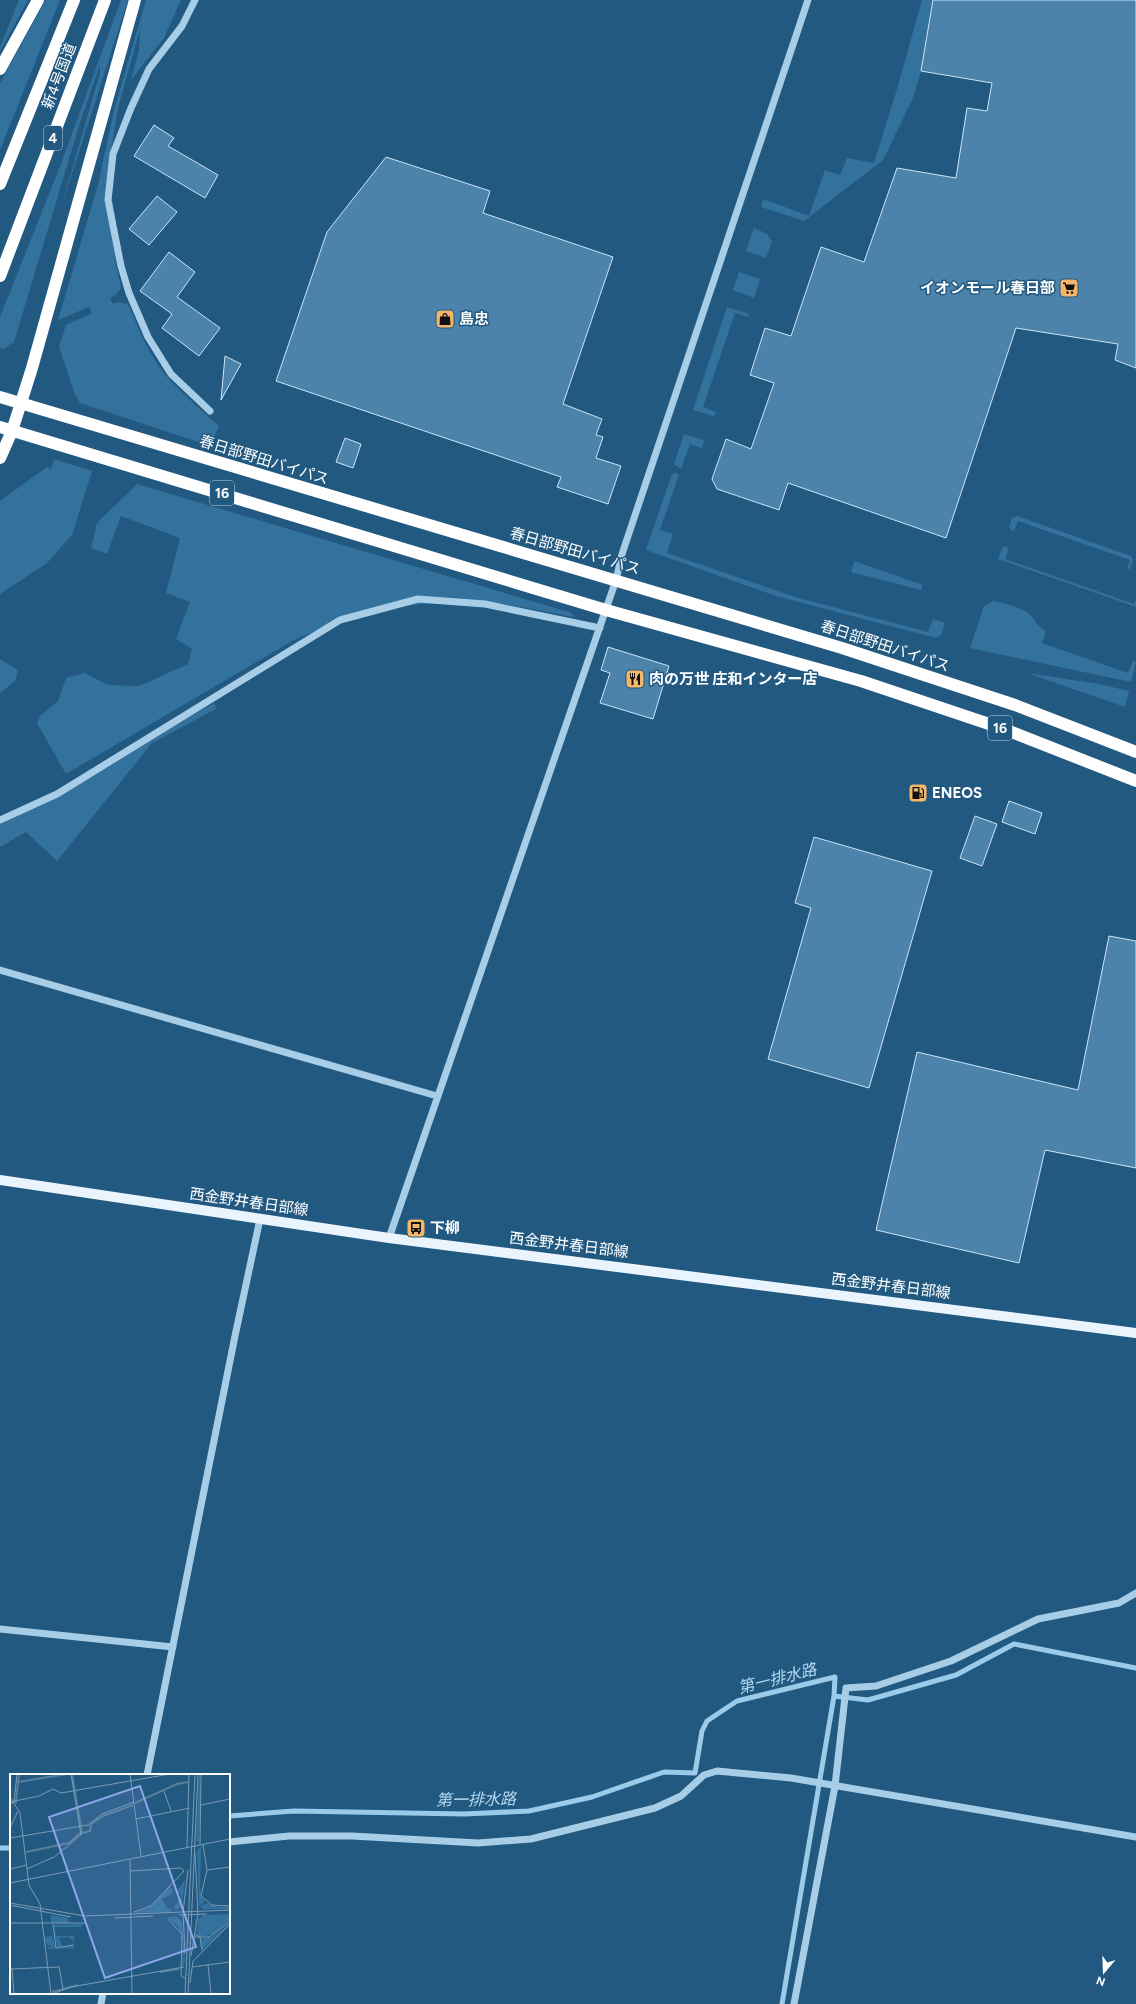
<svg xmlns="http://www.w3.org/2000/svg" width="1136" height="2004" font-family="Figtree,'Noto Sans JP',sans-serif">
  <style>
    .green { fill: #32729d }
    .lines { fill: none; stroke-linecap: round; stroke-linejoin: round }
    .stream { stroke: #9ccbe9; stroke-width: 5 }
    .building { fill: #4b83aa; stroke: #cce5f6 }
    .minor { stroke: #a8cee7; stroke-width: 7 }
    .major { stroke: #eaf4fd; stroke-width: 10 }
    .highway { stroke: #fff; stroke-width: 12 }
    .labels { text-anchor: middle; stroke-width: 3; stroke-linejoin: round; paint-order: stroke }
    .shield { fill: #225981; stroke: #bdcdd9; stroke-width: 1 }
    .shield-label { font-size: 14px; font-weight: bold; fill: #fff }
    .street-label { font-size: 15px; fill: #fff; stroke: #225981 }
    .poi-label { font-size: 15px; font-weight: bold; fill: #fff; stroke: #225981; text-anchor: start }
    .water-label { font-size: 16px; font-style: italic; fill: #b3d8ef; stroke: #225981 }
    .inset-river { fill: none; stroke: #577f9a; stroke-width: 2 }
    .inset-road { fill: none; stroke: #7a9bb3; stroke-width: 1 }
    .view { fill: #8ea6ec; fill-opacity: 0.15; stroke: #8ea6ec; stroke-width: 2 }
    .inset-edge { fill: none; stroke: #fff; stroke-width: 2 }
  </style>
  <rect width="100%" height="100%" fill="#225981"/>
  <!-- green -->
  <path class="green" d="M 19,0 L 28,0 L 0,51 L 0,47 Z
    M 46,0 L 60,0 L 0,150 L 0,83 Z
    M 121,0 L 128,0 L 60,211 L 100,73 L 100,65 L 81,119 L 14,342 L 3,349 L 0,348 L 0,317 L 59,169 Z
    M 146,0 L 181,0 L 164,38 L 131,80 L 139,50 L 140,29 L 118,108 L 110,159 L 116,266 L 121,287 L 117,294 L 110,298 L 113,304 L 118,302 L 128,304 C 140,332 152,363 174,384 C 188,399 204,412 219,426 L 210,446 L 80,403 L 75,394 L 59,347 L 66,325 L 92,313 L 89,307 L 58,320 L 98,185 L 114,110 Z
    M 922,0 L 933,0 L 921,71 L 913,98 L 883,160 L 804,221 L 761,207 L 763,199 L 809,216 L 825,170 L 840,175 L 847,158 L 874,163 L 897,89 Z
    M 754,228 L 767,234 L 772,242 L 766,258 L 746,251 Z
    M 739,272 L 760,279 L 754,298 L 733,290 Z
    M 727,307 L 749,314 L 748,317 L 735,313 L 703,407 L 716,412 L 714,416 L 693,410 Z
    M 684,434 L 703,440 L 704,442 L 702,448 L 690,444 L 681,469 L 674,464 Z
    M 54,459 L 92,471 L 72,535 L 47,563 L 0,594 L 0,501 L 47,467 L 51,469 Z
    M 675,473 L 679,474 L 660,530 L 673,534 L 667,553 L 795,597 L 928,632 L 933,619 L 945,623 L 941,635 L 936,638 L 776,596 L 646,550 L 672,474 Z
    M 137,484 L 572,613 L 574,617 C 550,613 526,607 502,604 C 429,596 361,611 294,640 L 66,774 L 37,723 L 41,715 L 58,701 L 66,678 L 85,673 L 108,685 L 139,686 L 188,664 L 192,649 L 176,639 L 190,602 L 166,593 L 180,538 L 121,516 L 107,554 L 91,548 L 97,523 Z
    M 1017,516 L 1131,556 L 1133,560 L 1130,569 L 1127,569 L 1130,560 L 1018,521 L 1014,531 L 1011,530 L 1009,527 L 1012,518 Z
    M 1003,546 L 1009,548 L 1005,559 L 1134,604 L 1136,599 L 1136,607 L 998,559 Z
    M 854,561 L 923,585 L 921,590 L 851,572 Z
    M 993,601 C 1001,602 1023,608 1029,614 C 1036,620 1036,626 1046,631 L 1042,643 L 1128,673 L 1133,661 L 1136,662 L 1131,682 L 970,648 L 984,606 Z
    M 0,659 L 18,670 L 15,681 L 0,693 Z
    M 1027,673 L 1099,684 L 1129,691 L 1125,707 Z
    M 214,703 L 216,709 L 152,743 L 57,861 L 26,832 L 0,847 L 0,824 Z"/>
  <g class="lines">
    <!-- stream -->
    <path class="stream" d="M 834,1696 L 868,1700 L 956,1675 L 1014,1644 L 1136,1668
      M 229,1816 L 294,1811 L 464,1814 L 529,1811 L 592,1797 L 664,1772 L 695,1773 L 702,1731 L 707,1721 L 737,1701 L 835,1677 L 834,1696 L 782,2004
      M 0,1848 L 11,1848"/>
  </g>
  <!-- building -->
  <path class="building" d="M 933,0 L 1136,0 L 1136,368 L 1115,360 L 1118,344 L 1016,328 L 946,538 L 788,483 L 779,510 L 717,489 L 712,479 L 726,439 L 751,449 L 774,383 L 750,375 L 765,328 L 791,336 L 821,247 L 864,262 L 897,168 L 956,178 L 967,108 L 987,111 L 992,83 L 921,71 Z
    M 154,125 L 174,138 L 168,146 L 218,175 L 205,198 L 134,156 Z
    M 386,157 L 490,191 L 483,213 L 613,257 L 563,404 L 602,419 L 596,435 L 603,437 L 596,458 L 621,466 L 608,504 L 557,487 L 561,477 L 276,381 L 327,232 Z
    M 157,196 L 177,212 L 149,245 L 129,229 Z
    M 169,252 L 195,272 L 177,297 L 220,328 L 199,356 L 162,328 L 172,314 L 140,291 Z
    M 225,356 L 241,364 L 221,400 Z
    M 345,438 L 361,444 L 353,468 L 336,462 Z
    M 608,647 L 669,666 L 653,719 L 600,703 L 610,673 L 601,670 Z
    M 1009,801 L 1042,813 L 1035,834 L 1002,822 Z
    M 975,816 L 997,824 L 982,866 L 960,858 Z
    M 814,837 L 932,871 L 869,1088 L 768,1059 L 811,908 L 795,903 Z
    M 1109,936 L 1136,941 L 1136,1168 L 1045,1150 L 1019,1263 L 876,1230 L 917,1052 L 1078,1090 Z"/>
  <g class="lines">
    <!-- minor -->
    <path class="minor" d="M 195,0 L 182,26 L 149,69 L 131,108 L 113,154 L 108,200 L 121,266 L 129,293 L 148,337 L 171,374 L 210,411
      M 0,820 L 57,794 L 340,620 L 418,599 L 485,604 L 600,628
      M 0,970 L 437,1096
      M 389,1238 L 616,580 L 622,554 L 808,0
      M 0,1629 L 173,1647
      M 147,1775 L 235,1336 L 260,1219
      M 229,1842 L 289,1836 L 352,1836 L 478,1843 L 531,1839 L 655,1808 L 681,1796 L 704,1775 L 717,1771 L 791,1778 L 1136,1837
      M 101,2004 L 103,1993
      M 794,2004 L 835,1786 L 846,1688 L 876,1686 L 951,1661 L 1038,1619 L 1119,1603 L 1136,1593"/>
    <!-- major -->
    <path class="major" d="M 0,1180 L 389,1238 L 1136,1333"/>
    <!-- highway -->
    <path class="highway" d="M 0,69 L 38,0
      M 0,184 L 74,0
      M 0,276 L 105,0
      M 0,397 L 842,648 L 1015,705 L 1136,752
      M 0,427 L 606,610 L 861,681 L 1004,729 L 1136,781
      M 0,458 L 12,431 L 32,368 L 135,0"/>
  </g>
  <!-- icons -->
  <defs>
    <g id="supermarket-square" transform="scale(1)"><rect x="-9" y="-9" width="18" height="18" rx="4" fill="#f4b76a" stroke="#225981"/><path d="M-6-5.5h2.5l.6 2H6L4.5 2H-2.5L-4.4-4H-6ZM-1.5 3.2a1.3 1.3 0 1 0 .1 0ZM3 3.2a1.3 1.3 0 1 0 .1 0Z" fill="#111"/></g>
    <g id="shop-square" transform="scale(1)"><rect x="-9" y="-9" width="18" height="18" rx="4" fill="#f4b76a" stroke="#225981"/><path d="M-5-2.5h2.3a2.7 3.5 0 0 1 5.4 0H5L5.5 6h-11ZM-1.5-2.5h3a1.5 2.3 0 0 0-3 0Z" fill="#111"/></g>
    <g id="restaurant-square" transform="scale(1)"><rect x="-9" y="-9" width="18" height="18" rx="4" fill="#f4b76a" stroke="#225981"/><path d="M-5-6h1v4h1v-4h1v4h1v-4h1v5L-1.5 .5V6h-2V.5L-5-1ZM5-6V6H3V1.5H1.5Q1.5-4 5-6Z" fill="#111"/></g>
    <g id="fuel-square" transform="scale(1)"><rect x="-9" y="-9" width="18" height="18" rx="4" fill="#f4b76a" stroke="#225981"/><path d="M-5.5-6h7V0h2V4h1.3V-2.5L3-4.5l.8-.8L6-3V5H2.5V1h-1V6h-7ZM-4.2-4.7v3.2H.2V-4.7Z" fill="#111"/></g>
    <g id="bus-square" transform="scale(1)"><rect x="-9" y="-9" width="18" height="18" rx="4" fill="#f4b76a" stroke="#225981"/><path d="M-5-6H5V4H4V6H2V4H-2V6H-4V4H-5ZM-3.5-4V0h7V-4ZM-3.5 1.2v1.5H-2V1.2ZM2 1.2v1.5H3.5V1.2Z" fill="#111"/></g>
  </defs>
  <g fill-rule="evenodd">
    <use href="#supermarket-square" x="1069" y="288"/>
    <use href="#shop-square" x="445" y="319"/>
    <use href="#restaurant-square" x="635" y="679"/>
    <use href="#fuel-square" x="918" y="793"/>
    <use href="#bus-square" x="416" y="1228"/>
  </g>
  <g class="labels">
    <!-- shield labels -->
    <g class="shield">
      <rect x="44" y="126" width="18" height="24" rx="3"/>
      <rect x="210" y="481" width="24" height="24" rx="3"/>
      <rect x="988" y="716" width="24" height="24" rx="3"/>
    </g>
    <g class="shield-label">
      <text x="53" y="143">4</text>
      <text x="222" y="498">16</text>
      <text x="1000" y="733">16</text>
    </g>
    <!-- street labels -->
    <g class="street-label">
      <text transform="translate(59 76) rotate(-69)" y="5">新4号国道</text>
      <text transform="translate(264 460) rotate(17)" y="5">春日部野田バイパス</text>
      <text transform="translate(575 551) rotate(16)" y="5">春日部野田バイパス</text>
      <text transform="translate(885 646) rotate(18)" y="5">春日部野田バイパス</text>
      <text transform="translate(249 1202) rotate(8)" y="5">西金野井春日部線</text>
      <text transform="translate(569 1245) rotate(7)" y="5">西金野井春日部線</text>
      <text transform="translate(891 1286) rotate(7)" y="5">西金野井春日部線</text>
    </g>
    <!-- poi labels -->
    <g class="poi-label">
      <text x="1055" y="293" text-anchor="end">イオンモール春日部</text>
      <text x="459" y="324">島忠</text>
      <text x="649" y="684">肉の万世 庄和インター店</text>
      <text x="932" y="798">ENEOS</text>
      <text x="430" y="1233">下柳</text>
    </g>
    <!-- water labels -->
    <g class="water-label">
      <text transform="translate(777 1678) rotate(-14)" y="6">第一排水路</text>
      <text transform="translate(476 1799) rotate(-1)" y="6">第一排水路</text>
    </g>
  </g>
  <!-- overview -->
  <g transform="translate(10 1774)">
    <rect width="220" height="220" fill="#225981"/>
    <path d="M 189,0 L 190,0 L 190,39 L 189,67 L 186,67 ZM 193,72 L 191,76 L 190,111 L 191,122 L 195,128 L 189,132 L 187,76 ZM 175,106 L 172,132 L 165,137 L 165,132 L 171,123 L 170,120 L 166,118 ZM 159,112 L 163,116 L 162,120 L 152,125 L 157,134 L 162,135 L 163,131 L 161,138 L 123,139 L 139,134 ZM 197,129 L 208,133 L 220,132 L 220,135 L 192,135 L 190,132 ZM 220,140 L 220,147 L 203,160 L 190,163 L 187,160 L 188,146 L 193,141 ZM 41,141 L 58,144 L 59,149 L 41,149 ZM 157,143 L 168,143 L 172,149 L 175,188 L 172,194 L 173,170 L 170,157 L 168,152 ZM 74,150 L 71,153 L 45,153 L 46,162 L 64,162 L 64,174 L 37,175 L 41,171 L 36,171 L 35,163 L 42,162 L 46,175 L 63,171 L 63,167 L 58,163 L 49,164 L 53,172 L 47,173 L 44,151 ZM 220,150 L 193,175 L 191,174 L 190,165 L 201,163 Z" fill="#32729d"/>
    <path class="inset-river" d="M 62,0 L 72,59M 8,8 L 57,0M 0,29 L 6,28 L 9,0M 125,29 L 167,10 L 178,8M 16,78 L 59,69 L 69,60 L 80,57 L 81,50 L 93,42 L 123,31M 150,198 L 169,195M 42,218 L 68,211"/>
    <path class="inset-road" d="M 120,0 L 131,82M 154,17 L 161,37M 0,23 L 10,39 L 19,111 L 30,130 L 41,220M 0,28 L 29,22 L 43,15 L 51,19 L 160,0M 4,28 L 7,0M 191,31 L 220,25M 126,45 L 180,34M 0,54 L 8,37M 0,64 L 78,51 L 92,40 L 124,28M 193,70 L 197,96 L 191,122 L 202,131 L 220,132M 190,71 L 191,0M 177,73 L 179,0M 120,85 L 122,220M 0,95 L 17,91M 17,95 L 44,83 L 71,61 L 61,0M 197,96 L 220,93M 120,97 L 171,94 L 174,97M 0,109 L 220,65M 0,129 L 75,142 L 220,136M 0,131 L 61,143M 124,138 L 141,132 L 174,97M 169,141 L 197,140M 105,144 L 143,142M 158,145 L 172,160 L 171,202 L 176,205M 0,149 L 76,149M 43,150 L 46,174 L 63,171M 185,160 L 190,163 L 192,176M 184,163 L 199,163 L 220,148M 175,180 L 173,138 L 178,96M 181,182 L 188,140 L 185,79M 198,191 L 201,220M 182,193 L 220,188M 0,195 L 49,193 L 53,215M 2,195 L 4,220M 180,209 L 183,187 L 220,150M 42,220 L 61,213 L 174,193M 175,220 L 185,0M 178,220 L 188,0"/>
    <path class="view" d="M 130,12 L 186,173 L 95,204 L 39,43 Z"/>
    <rect width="220" height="220" class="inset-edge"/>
  </g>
  <!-- north arrow -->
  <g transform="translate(1104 1972) rotate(199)" stroke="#225981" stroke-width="3" paint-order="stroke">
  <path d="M0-3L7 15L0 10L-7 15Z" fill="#ffffff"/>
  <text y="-6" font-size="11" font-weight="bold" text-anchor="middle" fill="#ffffff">N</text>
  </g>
</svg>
